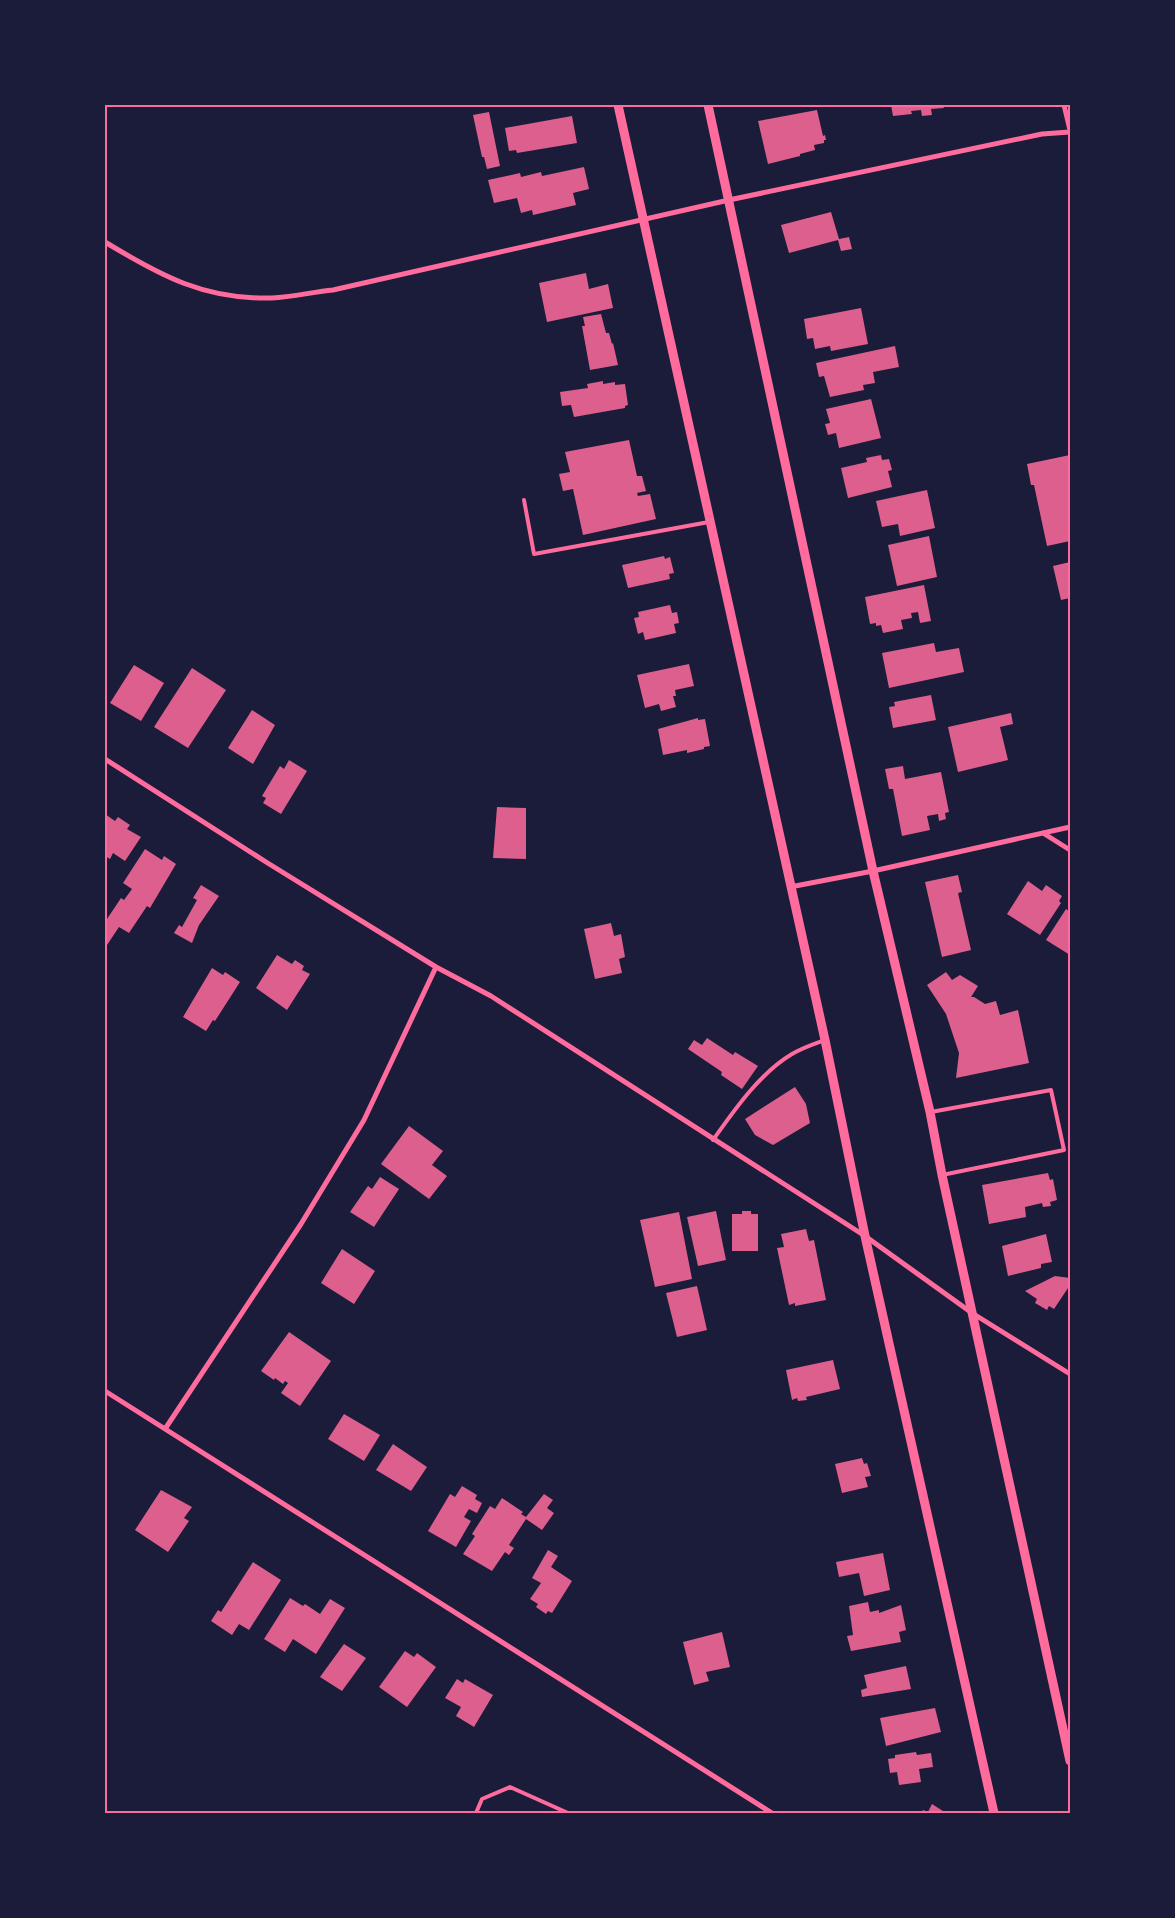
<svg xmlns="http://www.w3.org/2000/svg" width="1175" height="1918" font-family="'IBM Plex Sans',sans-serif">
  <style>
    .building { fill: #dd5f8e }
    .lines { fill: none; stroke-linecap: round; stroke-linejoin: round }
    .service { stroke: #ff6b9d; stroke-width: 4 }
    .minor { stroke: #ff6b9d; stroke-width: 5 }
    .tertiary { stroke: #ff6b9d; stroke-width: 9 }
    .neatline { fill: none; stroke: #ff6b9d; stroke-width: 2 }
  </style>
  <rect width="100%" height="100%" fill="#1b1b3a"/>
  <!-- building -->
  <path class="building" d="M 891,105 L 943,105 L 944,108 L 931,109 L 932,115 L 922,116 L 921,110 L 911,111 L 912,114 L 893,116 Z
    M 817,110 L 823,136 L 825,135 L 826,140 L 824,140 L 824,143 L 814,145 L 815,150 L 800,154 L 800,156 L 768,164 L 758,121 Z
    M 489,112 L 500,166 L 487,169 L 484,157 L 482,157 L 473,115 Z
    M 572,116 L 577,143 L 517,153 L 516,150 L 509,151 L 505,128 Z
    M 584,167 L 589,189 L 573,193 L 576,205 L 533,215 L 532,210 L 521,213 L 517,198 L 494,203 L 488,180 L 520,173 L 521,177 L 541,172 L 542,176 Z
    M 831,212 L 839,239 L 849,237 L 852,249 L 841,251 L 838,240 L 789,253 L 781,225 Z
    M 586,273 L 589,289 L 608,284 L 613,308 L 547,322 L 539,283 Z
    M 861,308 L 868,344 L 831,351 L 830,346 L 815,349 L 813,338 L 807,339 L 804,319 Z
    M 601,314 L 606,333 L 609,333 L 612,344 L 613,343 L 618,365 L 590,370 L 582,326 L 585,326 L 583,317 Z
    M 895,346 L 899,367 L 873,372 L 875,383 L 863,385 L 864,390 L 830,397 L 824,376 L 819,377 L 816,363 Z
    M 603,381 L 603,384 L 615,382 L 615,385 L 625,384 L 628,405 L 625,406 L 625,408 L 574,417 L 571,405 L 562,406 L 560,392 L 588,388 L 587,384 Z
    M 871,399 L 881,438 L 839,448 L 836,433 L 828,435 L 825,424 L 830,423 L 826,409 Z
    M 629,440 L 637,476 L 642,476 L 646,491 L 637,493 L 638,496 L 650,494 L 656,519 L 583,535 L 573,489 L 563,491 L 559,474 L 570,472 L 565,452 Z
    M 881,455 L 882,460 L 889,459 L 892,470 L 888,471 L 892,487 L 848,498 L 841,468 L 867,462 L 866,458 Z
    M 1070,455 L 1070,541 L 1047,546 L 1034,485 L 1031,485 L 1027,464 Z
    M 927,490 L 935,528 L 900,536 L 898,524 L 882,527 L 876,501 Z
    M 929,536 L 937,577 L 897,586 L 888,545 Z
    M 664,556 L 665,559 L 670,557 L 674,573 L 669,574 L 670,579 L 628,588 L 622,565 Z
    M 1070,562 L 1070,598 L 1061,600 L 1053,566 Z
    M 924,585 L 931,621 L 920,623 L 918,612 L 911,613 L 912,618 L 901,620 L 903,629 L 883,633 L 881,625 L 876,626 L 876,623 L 870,624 L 865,597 Z
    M 670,605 L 672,613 L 677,612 L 679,623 L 674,624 L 676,633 L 645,640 L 643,632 L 638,634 L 634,618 L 639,617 L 638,612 Z
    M 934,643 L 936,652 L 959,648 L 964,672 L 889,688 L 882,653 Z
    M 689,664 L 694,686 L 675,690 L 676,696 L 673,696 L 676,707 L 661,711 L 659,704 L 645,708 L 637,675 Z
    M 134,665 L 164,683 L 141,721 L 110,703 Z
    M 192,668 L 226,690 L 188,748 L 154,727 Z
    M 931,695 L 936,720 L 893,728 L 889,707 L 895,706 L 894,702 Z
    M 252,710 L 275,725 L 253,764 L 228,748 Z
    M 1011,713 L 1013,724 L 1000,727 L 1008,760 L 958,772 L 948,727 Z
    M 698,718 L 698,720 L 705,719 L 710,746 L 704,747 L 704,749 L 687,753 L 687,750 L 663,755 L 658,729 Z
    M 289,760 L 307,771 L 281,814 L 263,803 L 266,798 L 262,796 L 280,766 L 284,769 Z
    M 903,766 L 905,779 L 941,772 L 949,812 L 945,813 L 946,819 L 939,821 L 938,814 L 927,816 L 930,830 L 902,836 L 893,789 L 889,789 L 885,769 Z
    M 497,807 L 526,808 L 526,859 L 493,858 Z
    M 105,814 L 115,821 L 118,817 L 130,825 L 127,829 L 141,837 L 125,861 L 113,853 L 110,859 L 105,856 Z
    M 145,849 L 162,860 L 164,856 L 176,864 L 150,908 L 147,906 L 129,933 L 119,927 L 105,948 L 105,918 L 107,919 L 121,898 L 124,900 L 132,889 L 123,883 Z
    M 958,875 L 962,892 L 958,893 L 971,950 L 942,957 L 925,882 Z
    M 1028,881 L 1042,891 L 1046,885 L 1062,896 L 1059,901 L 1061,903 L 1040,935 L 1007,914 Z
    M 201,885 L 219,896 L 199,925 L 192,943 L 174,933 L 179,925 L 182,927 L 197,900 L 193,898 Z
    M 1066,909 L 1070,912 L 1070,955 L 1046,940 Z
    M 611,923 L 614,936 L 621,934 L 625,957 L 619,959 L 622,973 L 595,979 L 584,929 Z
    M 277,955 L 292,964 L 295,960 L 304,966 L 302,970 L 310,974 L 287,1010 L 256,988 Z
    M 212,968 L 223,975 L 225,972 L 240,982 L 215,1021 L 213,1020 L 206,1031 L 183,1017 Z
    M 946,972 L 952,980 L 960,975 L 978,986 L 971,997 L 974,997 L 985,1004 L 996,1001 L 1000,1015 L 1018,1010 L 1029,1063 L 956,1078 L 959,1053 L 946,1014 L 927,985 Z
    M 707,1038 L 733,1055 L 735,1052 L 758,1066 L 742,1089 L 721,1075 L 722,1072 L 688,1049 L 694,1040 L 702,1045 Z
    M 795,1087 L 806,1104 L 810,1123 L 773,1145 L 755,1135 L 745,1119 Z
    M 409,1126 L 443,1151 L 432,1165 L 447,1176 L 429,1199 L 381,1164 Z
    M 1048,1173 L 1050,1180 L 1053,1179 L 1057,1200 L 1050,1202 L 1051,1206 L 1043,1207 L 1042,1203 L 1025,1207 L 1026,1217 L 989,1224 L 982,1185 Z
    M 380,1177 L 399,1189 L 374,1227 L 350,1212 L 368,1186 L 372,1189 Z
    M 716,1211 L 726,1260 L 698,1266 L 687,1217 Z
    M 742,1211 L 751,1211 L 751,1214 L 758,1214 L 758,1251 L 732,1251 L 732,1214 L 742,1214 Z
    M 679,1212 L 692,1279 L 655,1287 L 640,1220 Z
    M 806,1229 L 809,1241 L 814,1240 L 826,1300 L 795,1306 L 795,1303 L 789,1305 L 777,1248 L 784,1247 L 781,1234 Z
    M 1046,1234 L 1052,1262 L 1041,1264 L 1041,1268 L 1008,1276 L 1002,1246 Z
    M 342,1249 L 375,1271 L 354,1304 L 321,1283 Z
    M 1055,1276 L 1070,1278 L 1070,1285 L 1054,1309 L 1049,1306 L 1047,1310 L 1035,1303 L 1037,1299 L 1025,1291 Z
    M 697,1286 L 707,1330 L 677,1337 L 666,1293 Z
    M 289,1332 L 331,1361 L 300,1406 L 281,1393 L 288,1383 L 285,1381 L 283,1384 L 275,1378 L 274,1380 L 261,1371 Z
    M 833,1360 L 840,1389 L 806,1397 L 807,1400 L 798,1401 L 797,1398 L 792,1400 L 786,1370 Z
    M 344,1414 L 380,1435 L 364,1461 L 328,1439 Z
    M 393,1444 L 427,1467 L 411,1491 L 376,1470 Z
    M 862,1458 L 864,1464 L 867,1463 L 871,1476 L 865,1477 L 868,1487 L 842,1493 L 835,1464 Z
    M 462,1486 L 477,1495 L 475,1499 L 482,1503 L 477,1513 L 469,1509 L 464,1517 L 471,1521 L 456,1547 L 428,1531 L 450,1494 L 455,1497 Z
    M 161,1490 L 192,1507 L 184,1518 L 189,1521 L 168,1552 L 135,1530 Z
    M 544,1494 L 553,1500 L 547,1508 L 554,1513 L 542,1530 L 526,1519 L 509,1545 L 514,1548 L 509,1555 L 505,1552 L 492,1571 L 463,1554 L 475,1536 L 472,1534 L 490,1506 L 495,1509 L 502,1498 L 523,1512 L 521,1514 L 526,1517 Z
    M 548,1550 L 558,1556 L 551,1567 L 572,1581 L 552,1613 L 548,1611 L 546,1614 L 536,1607 L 538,1604 L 530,1599 L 541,1583 L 532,1578 Z
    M 883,1553 L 890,1590 L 864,1596 L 859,1573 L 839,1577 L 836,1562 Z
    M 253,1562 L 281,1580 L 249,1630 L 239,1624 L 232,1635 L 211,1621 L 218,1610 L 221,1612 Z
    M 290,1598 L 303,1606 L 305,1604 L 320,1614 L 330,1599 L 345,1608 L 316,1654 L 293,1639 L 285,1652 L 264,1639 Z
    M 868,1602 L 870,1612 L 879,1610 L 879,1613 L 901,1605 L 906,1630 L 899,1632 L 901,1642 L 851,1651 L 847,1636 L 853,1635 L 849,1606 Z
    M 722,1632 L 730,1667 L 706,1672 L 709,1681 L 694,1685 L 683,1642 Z
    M 344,1644 L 366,1658 L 342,1691 L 320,1677 Z
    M 405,1651 L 414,1657 L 417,1653 L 436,1667 L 407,1707 L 379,1687 Z
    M 906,1666 L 911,1689 L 862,1697 L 861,1690 L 867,1688 L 864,1675 Z
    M 457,1679 L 463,1683 L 465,1679 L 493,1695 L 474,1727 L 456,1716 L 461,1707 L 445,1698 Z
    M 935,1708 L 941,1732 L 886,1746 L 880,1718 Z
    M 916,1752 L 917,1755 L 931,1753 L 933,1767 L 919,1769 L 921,1782 L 899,1785 L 897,1772 L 890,1773 L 888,1759 L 895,1758 L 895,1755 Z
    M 932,1804 L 946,1813 L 921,1813 L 923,1810 L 928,1812 Z"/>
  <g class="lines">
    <!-- service -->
    <path class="service" d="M 524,500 L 534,554 L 709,522
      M 931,1112 L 1051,1090 L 1064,1150 L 942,1175
      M 713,1140 C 735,1109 760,1073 792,1054 C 802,1048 814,1044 825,1040
      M 476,1813 L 482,1799 L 510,1787 L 568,1813"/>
    <!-- minor -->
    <path class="minor" d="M 1064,105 L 1070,130
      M 105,242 C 161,276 205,300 272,298 C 292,297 313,292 333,290 L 729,200 L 1042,134 L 1070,132
      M 105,759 L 266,862 L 436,967 L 491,996 L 865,1236 L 972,1313 L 1070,1374
      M 1043,833 L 1070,850
      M 790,887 L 873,871 L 1070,827
      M 105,1391 L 772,1813
      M 165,1429 L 301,1224 L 364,1120 L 436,967"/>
    <!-- tertiary -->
    <path class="tertiary" d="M 618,105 L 825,1040 L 865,1236 L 994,1813
      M 708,105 L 873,871 L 930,1112 L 942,1175 L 1070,1761"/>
  </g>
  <!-- border -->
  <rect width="1175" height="1918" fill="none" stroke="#1b1b3a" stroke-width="212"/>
  <rect x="106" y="106" width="963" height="1706" class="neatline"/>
</svg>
